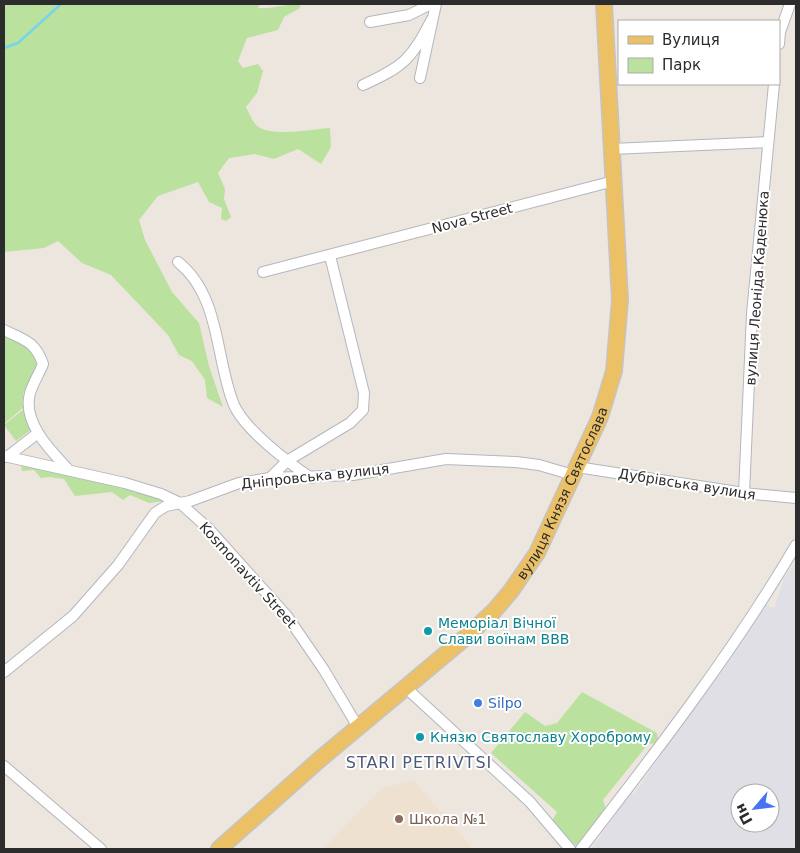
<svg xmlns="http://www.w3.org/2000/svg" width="800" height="853" font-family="'DejaVu Sans',sans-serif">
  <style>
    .industrial { fill: #e1dfe6; fill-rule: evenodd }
    .education { fill: #eee1d0 }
    .green { fill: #bae19e }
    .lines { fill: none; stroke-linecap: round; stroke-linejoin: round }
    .stream { stroke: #77d5ea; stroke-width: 2.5 }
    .street-casing { stroke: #b2b6bf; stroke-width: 12 }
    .primary-casing { stroke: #c4c4c4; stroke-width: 18 }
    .street { stroke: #fff; stroke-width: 10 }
    .primary { stroke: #ecc166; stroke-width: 15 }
    .culture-dot { fill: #0f9aa8; stroke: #fff; stroke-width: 2 }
    .shop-dot { fill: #3f7fe0; stroke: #fff; stroke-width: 2 }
    .education-dot { fill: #8d6e63; stroke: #fff; stroke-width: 2 }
    .labels { text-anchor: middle; stroke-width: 4; stroke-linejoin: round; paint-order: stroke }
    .street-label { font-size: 14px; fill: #2c2c2c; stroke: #fff }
    .culture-label { font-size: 14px; fill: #0d838f; stroke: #fff; text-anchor: start }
    .shop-label { font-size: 14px; fill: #366cbe; stroke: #fff; text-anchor: start }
    .education-label { font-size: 14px; fill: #785e54; stroke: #fff; text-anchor: start }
    .quarter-label { font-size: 16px; letter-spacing: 1px; fill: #4e5a7c; stroke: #fff }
  </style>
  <rect width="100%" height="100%" fill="#ede6df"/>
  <!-- industrial -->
  <path class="industrial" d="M 796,562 L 796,849 L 591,849 L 631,792 L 634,794 L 640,785 L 766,604 L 774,609 L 785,577 ZM 740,793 L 770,793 L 770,823 L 740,823 Z"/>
  <!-- education -->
  <path class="education" d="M 413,780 L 473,849 L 323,849 L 381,789 Z"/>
  <!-- green -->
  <path class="green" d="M 4,4 L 260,4 L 258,8 C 273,9 286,4 300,4 L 300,8 L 284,17 L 278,30 L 247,38 L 238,61 L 243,68 L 258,64 L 263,71 L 257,93 L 246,107 C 249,113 252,120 256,125 C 269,138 313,129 330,128 L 331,147 L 321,164 L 298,149 L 274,159 L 255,154 L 229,158 L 218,173 L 225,189 L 224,199 L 231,217 L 226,221 L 221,219 L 222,208 L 209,202 L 198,182 L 158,196 L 139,220 L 145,240 L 172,292 L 199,323 L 209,366 L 223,407 L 207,398 L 205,380 L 192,361 L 179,355 L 168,335 L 111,275 L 82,263 L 58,241 L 44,248 L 4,252 Z
    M 4,336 L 27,346 L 37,360 L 35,371 L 23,394 L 25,406 L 4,424 Z
    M 24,409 L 32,429 L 16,441 L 4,425 Z
    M 25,463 L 159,496 L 165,501 L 149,503 L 130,495 L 123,500 L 112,492 L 75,496 L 64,479 L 49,477 L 41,478 L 34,470 L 22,471 L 21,466 Z
    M 582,692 L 657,733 L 658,740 L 656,743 L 648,744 L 603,800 L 606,809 L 581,842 L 575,845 L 552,821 L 557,812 L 491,753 L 525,712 L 545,726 L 557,723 Z"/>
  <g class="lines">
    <!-- stream -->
    <path class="stream" d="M 4,48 L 18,43 L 61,4"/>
    <!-- street casing -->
    <g class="street-casing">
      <path id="street" d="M 370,22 L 409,15 L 431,4
        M 779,44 L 780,32 L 790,4
        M 420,78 L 436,4
        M 363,85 C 405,66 411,59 432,19
        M 612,149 L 768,142
        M 178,262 C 221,296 215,359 234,405 C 245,430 289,463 311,478
        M 263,272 L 614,181
        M 4,330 C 24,340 35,341 43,364 C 39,374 33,383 30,393 C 22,422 50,450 67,468
        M 4,456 L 125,483 L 161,494 L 180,503 L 209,529 L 287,616 L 324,670 L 358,727
        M 7,457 L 38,433
        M 577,467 L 744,493 L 796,498
        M 270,478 L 287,461 L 350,423 L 363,410 L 364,393 L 330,256
        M 744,493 L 752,314 L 774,84
        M 4,672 L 73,616 L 118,565 L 155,513 L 166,506 L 190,501 L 239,483 L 270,478 L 353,475 L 446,459 L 516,462 L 539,465 L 573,475
        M 405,687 L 530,802 L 570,849
        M 4,766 L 101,849
        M 581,849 C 656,752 734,651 796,545"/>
    </g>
    <!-- primary casing -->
    <g class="primary-casing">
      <g id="primary">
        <path id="s1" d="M 219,849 L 319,760 L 466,637 L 494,611 L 511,591 L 537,553 L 600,417 L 614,371 L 620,300 L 604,4"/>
      </g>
    </g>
    <!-- street -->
    <use href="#street" class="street"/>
    <!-- primary -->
    <use href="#primary" class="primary"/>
  </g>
  <!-- markers -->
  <g class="culture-dot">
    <circle cx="428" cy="631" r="5"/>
    <circle cx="420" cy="737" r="5"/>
  </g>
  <circle class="shop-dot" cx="478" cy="703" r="5"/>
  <circle class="education-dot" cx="399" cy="819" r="5"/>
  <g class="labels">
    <!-- street labels -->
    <g class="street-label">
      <text transform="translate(472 218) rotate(-15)" y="5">Nova Street</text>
      <text transform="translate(757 288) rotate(-86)" y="5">вулиця Леоніда Каденюка</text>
      <text transform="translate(315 476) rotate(-6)" y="5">Дніпровська вулиця</text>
      <text transform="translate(687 484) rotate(9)" y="5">Дубрівська вулиця</text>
      <text dy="5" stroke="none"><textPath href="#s1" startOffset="501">вулиця Князя Святослава</textPath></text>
      <text transform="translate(248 575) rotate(48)" y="5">Kosmonavtiv Street</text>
    </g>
    <!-- culture labels -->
    <g class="culture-label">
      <text x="438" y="628">Меморіал Вічної<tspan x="438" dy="16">Слави воїнам ВВВ</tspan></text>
      <text x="430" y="742">Князю Святославу Хороброму</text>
    </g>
    <!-- shop labels -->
    <g class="shop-label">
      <text x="488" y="708">Silpo</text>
    </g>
    <!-- education labels -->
    <g class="education-label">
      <text x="409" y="824">Школа №1</text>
    </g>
    <!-- quarter labels -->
    <g class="quarter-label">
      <text x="419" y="768">STARI PETRIVTSI</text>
    </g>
  </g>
  <!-- border -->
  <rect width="800" height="853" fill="none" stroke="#2c2c2c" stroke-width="10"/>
  <!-- legend -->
  <rect x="618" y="20" width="162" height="65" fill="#ffffff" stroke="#ababab"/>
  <rect x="628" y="36" width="25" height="8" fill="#ecc166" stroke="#ababab"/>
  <text x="662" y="45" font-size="15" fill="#2c2c2c">Вулиця</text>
  <rect x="628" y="58" width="25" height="15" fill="#bae19e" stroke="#ababab"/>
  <text x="662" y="70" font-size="15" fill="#2c2c2c">Парк</text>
  <!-- north arrow -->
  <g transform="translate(755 808) rotate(242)"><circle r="24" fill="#ffffff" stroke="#ababab"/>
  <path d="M0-4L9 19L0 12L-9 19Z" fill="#4674f3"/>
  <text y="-8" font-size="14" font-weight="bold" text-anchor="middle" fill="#2c2c2c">Пн</text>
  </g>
</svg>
